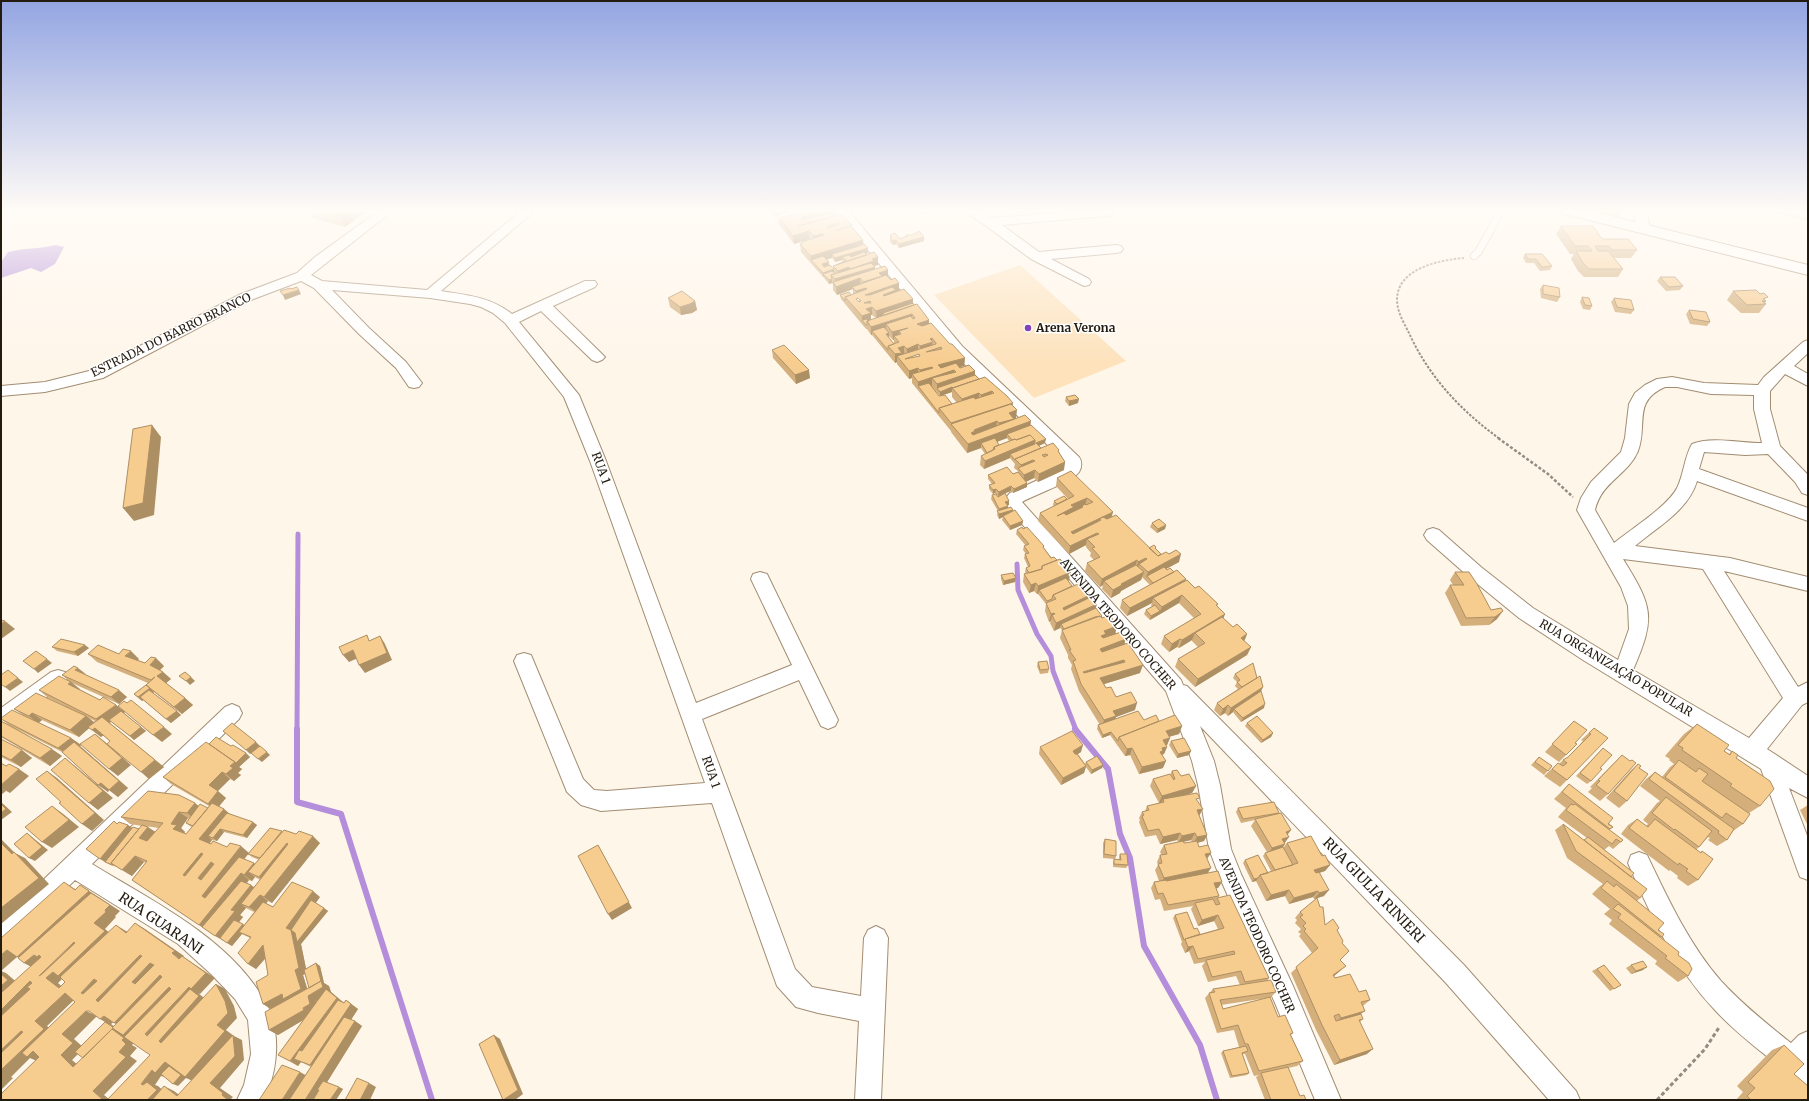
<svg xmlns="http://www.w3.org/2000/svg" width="1809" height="1101" font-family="Merriweather,serif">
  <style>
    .green { fill: #fde2bc }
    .water { fill: #b48eda }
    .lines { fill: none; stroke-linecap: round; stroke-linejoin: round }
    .stream-far1 { stroke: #b48eda; stroke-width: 5 }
    .stream { stroke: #b48eda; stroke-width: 6 }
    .lane-casing { stroke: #a28d72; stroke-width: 8 }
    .street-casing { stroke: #a28d72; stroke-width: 2 }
    .secondary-casing { stroke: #a28d72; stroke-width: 2 }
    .path-far2 { stroke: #958c81; stroke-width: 2; stroke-dasharray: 2.5 1.5; stroke-linecap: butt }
    .path-far1 { stroke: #958c81; stroke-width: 2.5; stroke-dasharray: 3 2; stroke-linecap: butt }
    .path { stroke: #958c81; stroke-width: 3; stroke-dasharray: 4 2.5; stroke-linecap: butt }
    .lane { stroke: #fff; stroke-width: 7 }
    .street { fill: #fff; fill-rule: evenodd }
    .secondary { fill: #fff; fill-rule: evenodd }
    .wall { fill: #d4af7b; fill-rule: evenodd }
    .shaded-wall { fill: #ad8f64 }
    .building { fill: #f7cc8f; stroke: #ad8f64; fill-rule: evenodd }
    .poi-dot { fill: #8342b7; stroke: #fff; stroke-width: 1.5 }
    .labels { text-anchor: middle; stroke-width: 3; stroke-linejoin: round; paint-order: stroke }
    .poi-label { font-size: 12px; font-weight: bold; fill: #231b10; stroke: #fff; text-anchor: start }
    .street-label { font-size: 12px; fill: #231b10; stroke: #fff }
    .near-street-label { font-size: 14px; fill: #231b10; stroke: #fff }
  </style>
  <rect width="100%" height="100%" fill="#fff6ea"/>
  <!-- green -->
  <path class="green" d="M 1020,265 L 1126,361 L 1034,398 L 934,295 Z"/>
  <!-- water -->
  <path class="water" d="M 56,245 L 64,247 L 55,264 L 41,272 L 31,268 L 1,278 L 1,262 L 8,252 C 24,248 39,249 56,245 Z"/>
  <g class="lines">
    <!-- stream-far1 -->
    <path class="stream-far1" d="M 1017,564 L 1018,590 L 1037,634 L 1051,656 L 1053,671 L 1076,730
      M 297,730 L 298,534"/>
    <!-- stream -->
    <path class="stream" d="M 297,729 L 297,802 L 341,814 L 432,1100
      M 1075,729 L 1108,769 L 1120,834 L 1130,858 L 1144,946 L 1200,1045 L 1217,1100"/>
    <!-- lane casing -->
    <g class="lane-casing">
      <path id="lane" d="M 1429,209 L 1432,210
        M 1474,256 L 1479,251 L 1502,209"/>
    </g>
    <!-- street casing -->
    <g class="street-casing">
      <path id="street" d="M 381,209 L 395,209 L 311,275 L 322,281 L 427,290 L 523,209 L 537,209 L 441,291 C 467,295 491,297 512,314 L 585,281 L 595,281 L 597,284 L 595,287 L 553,306 L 602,354 L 605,357 L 602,360 L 597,362 L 592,360 L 541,311 L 519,322 L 579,395 L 606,461 L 696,703 L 792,665 L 751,579 L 753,574 L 760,572 L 767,574 L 838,720 L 835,726 L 828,729 L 821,726 L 799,680 L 702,719 L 795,969 L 812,987 L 861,996 L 864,938 L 868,930 L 876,926 L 884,930 L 888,938 L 881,1100 L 855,1100 L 859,1021 L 818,1013 L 796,1007 L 777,986 L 712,803 L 601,811 L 581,805 L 567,792 L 514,661 L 517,655 L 524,653 L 531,655 L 583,779 L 594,790 L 607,791 L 705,783 L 590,461 L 564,397 L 505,323 L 493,313 L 481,307 L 470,304 L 430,298 L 332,290 L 369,328 L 406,362 L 422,383 L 419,387 L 414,388 L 409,387 L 396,368 L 359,334 L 314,288 L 301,281 L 251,300 L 103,378 L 45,392 L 1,396 L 1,386 L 45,382 L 93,370 L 241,294 L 297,273 L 315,257 Z
        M 834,209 L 847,209 L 962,346 L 1079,457 C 1082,461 1082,467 1079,472 C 1072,482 1034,495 1022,502 L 1181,680 L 1183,685 L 1187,686 L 1464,965 L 1576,1091 L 1580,1100 L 1549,1100 L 1446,983 L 1200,726 L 1214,761 L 1220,785 L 1231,849 L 1241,874 L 1293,986 L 1341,1100 L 1315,1100 L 1275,1003 L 1220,878 L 1209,849 L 1198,785 L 1192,761 L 1166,691 L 1004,503 L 1004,500 L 1010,493 L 1061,469 L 1064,466 L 1065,462 L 952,352 Z
        M 917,209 L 930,209 L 930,210 L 929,213 C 923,214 920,214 917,209 Z
        M 961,209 L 977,209 L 992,218 L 1111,209 L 1113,212 L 1112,215 L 1107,216 L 1002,225 L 1039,252 L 1116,245 L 1121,246 L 1123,249 L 1121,252 L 1116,253 L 1051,259 L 1089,279 L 1091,282 L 1089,285 L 1084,286 L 1031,259 L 985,225 Z
        M 1634,209 L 1646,209 L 1650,228 L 1648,231 L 1638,231 L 1636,228 Z
        M 1778,209 L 1800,209 L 1808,211 L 1808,219 L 1779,212 Z
        M 1808,340 L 1808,353 L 1794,366 L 1808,374 L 1808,386 L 1785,374 L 1770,391 L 1770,409 L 1780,446 L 1808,475 L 1808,495 L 1802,493 L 1795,482 L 1768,454 L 1745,455 L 1704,452 L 1699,469 L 1808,508 L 1808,521 L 1697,481 C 1688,511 1657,527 1635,546 L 1730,558 L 1808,577 L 1808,591 L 1724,571 L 1798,687 L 1808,682 L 1808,702 L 1802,705 L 1767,749 L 1808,776 L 1808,798 L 1789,788 L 1808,838 L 1808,880 L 1800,877 L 1797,869 L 1761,769 L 1583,660 L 1519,618 L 1469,577 L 1427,540 L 1424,535 L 1427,530 L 1433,528 L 1439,530 L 1481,567 L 1533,608 L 1618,660 L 1629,629 L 1628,606 L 1621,587 L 1577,510 L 1581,498 L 1591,482 L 1621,452 L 1625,438 L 1629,404 L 1635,393 L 1645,385 L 1657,379 L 1672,377 L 1704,383 L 1758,385 L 1764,377 L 1803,342 ZM 1665,387 L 1677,387 L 1711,394 L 1754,395 L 1754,409 L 1762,443 C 1741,443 1711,436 1692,444 C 1684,458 1684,474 1677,488 C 1667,507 1631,529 1614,543 L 1595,510 C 1601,482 1628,475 1638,451 C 1648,425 1632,401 1665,387 ZM 1623,559 L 1703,569 L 1783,698 L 1749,738 L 1633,670 C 1656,617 1653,607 1623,559 Z
        M 58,670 L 65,672 L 68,678 L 65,684 L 8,726 L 1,729 L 1,708 L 51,672 Z
        M 232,704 L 239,707 L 242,713 L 239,719 L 92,864 C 149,899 225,936 261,995 C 265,1002 270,1009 272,1017 C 280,1044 276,1075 264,1100 L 237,1100 L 244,1085 L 251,1054 L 248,1020 L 235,999 L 211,974 L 178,944 L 75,880 L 9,944 L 1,948 L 1,920 L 225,707 Z
        M 1639,852 L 1647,855 C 1668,899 1689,944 1721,981 C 1742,1004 1767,1024 1791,1043 L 1799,1035 L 1808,1031 L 1808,1087 L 1799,1083 C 1771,1058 1739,1037 1714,1009 C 1675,968 1650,914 1628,863 L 1631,855 Z"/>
    </g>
    <!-- secondary casing -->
    <g class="secondary-casing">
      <path id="secondary" d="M 1555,209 L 1583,209 L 1808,265 L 1808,275 L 1557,212 Z"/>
    </g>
    <!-- path-far2 -->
    <path class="path-far2" d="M 1464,258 C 1440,260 1398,268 1397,299 C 1397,312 1404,323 1409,333 C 1429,377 1461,411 1500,439"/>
    <!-- path-far1 -->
    <path class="path-far1" d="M 1498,438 L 1548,474 L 1573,497"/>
    <!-- path -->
    <path class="path" d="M 1657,1100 L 1705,1049 L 1720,1026"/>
    <!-- lane -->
    <use href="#lane" class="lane"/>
    <!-- street -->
    <use href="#street" class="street"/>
    <!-- secondary -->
    <use href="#secondary" class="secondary"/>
  </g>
  <!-- wall -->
  <path class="wall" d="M 308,209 L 369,209 L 345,227 L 313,218 Z
    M 771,209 L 800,209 L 796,211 L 794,209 L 774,217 L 771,212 Z
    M 1603,209 L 1624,209 L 1622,212 L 1616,216 L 1601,213 Z
    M 802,211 L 836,216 L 853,228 L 864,244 L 868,248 L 868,253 L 865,253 L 878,265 L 874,266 L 875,269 L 888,270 L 888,278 L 891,280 L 899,283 L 899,291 L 913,303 L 929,324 L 950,344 L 965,358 L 964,366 L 960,367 L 975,375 L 979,379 L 1013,406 L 1016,418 L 1031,425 L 1045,443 L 1039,446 L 1041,448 L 1059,450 L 1059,452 L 1064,470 L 1038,482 L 1034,478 L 1026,482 L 1027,483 L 1027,487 L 1013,493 L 1011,491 L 1005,493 L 1009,505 L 1007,505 L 1007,508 L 1013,511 L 1023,521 L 1022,525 L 1010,530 L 1002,520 L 1003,517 L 999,519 L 997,515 L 998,511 L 991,499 L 992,495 L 998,496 L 995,493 L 993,494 L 989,489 L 989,485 L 992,484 L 988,479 L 988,475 L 1013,474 L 1018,472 L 1018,471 L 1014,468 L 1015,464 L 1010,458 L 984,469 L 980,465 L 981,456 L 985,454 L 981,448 L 967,453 L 951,432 L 951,431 L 912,383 L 912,378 L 909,379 L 897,364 L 897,362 L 895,363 L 872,335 L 871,335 L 867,329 L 866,329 L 841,299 L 840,295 L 851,295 L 853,294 L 853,289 L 837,295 L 833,290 L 833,284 L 832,283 L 829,284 L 824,278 L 824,277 L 823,277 L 801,252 L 800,244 L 802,243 L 802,242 L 805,241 L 794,244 L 778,223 L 778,219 L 802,213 ZM 839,223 L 839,224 L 827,226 ZM 832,258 L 835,262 L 842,260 L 842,262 L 843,262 L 833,266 L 834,268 L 829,265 L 826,260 ZM 859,298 L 860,300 L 858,301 L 856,299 ZM 871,315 L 872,315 L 876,318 L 871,320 ZM 889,336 L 893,340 L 894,340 L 894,344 L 889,338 ZM 919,354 L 920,356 L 905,359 ZM 931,386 L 932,386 L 932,387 L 940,396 L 952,392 L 952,397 L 957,403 L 952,404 L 939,396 ZM 1007,438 L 1009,441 L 999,445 L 997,442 Z
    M 1561,226 L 1602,239 L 1637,250 L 1631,258 L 1614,258 L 1623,269 L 1618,277 L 1584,277 L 1578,271 L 1571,259 L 1574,254 L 1570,254 L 1556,234 Z
    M 890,235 L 900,239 L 906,237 L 906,235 L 924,241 L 899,248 L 896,244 L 893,245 L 890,242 Z
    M 1525,254 L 1542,254 L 1552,266 L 1550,270 L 1540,271 L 1534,263 L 1526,263 L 1523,258 Z
    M 1660,277 L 1683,286 L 1680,290 L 1666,291 L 1657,281 Z
    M 1543,285 L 1560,297 L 1557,302 L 1541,298 L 1540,289 Z
    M 1733,291 L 1765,300 L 1766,301 L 1765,303 L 1766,304 L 1759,313 L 1741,313 L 1727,300 Z
    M 1582,297 L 1592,306 L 1590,310 L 1583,309 L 1580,302 Z
    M 668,298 L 695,301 L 697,310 L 692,313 L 681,315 L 670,307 Z
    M 1614,298 L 1634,310 L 1631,314 L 1615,312 L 1611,302 Z
    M 1689,310 L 1710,322 L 1707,326 L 1690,324 L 1686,314 Z
    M 772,350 L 810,378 L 796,384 L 773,358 Z
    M 1066,397 L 1078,403 L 1069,406 L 1065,401 Z
    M 1071,471 L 1111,517 L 1149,548 L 1156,549 L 1161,554 L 1179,562 L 1166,569 L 1184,582 L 1195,588 L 1218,604 L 1217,606 L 1225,614 L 1223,618 L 1233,627 L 1247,634 L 1244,641 L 1251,647 L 1247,655 L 1195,687 L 1175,667 L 1178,659 L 1198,647 L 1192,641 L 1192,640 L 1179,648 L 1177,647 L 1169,652 L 1161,644 L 1164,636 L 1194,618 L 1179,603 L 1150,620 L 1144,614 L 1146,610 L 1152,607 L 1151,606 L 1152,603 L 1127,616 L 1120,608 L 1122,600 L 1150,585 L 1142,577 L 1141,580 L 1121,591 L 1120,593 L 1111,598 L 1102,589 L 1103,585 L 1100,587 L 1085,571 L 1087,563 L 1094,560 L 1090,556 L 1091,553 L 1086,547 L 1086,545 L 1069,554 L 1038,521 L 1040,513 L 1054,506 L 1053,505 L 1054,501 L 1068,499 L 1056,486 L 1057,478 Z
    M 1152,523 L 1166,525 L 1165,529 L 1157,533 L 1150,527 Z
    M 1017,530 L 1044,548 L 1069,580 L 1068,581 L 1072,586 L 1089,598 L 1101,618 L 1117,626 L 1115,634 L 1126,639 L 1124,644 L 1140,673 L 1104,684 L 1106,688 L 1116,697 L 1135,710 L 1116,717 L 1115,719 L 1144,720 L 1159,721 L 1182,726 L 1179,734 L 1169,737 L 1170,738 L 1167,745 L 1166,746 L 1167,747 L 1164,754 L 1162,755 L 1163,768 L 1139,774 L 1130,755 L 1125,756 L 1110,735 L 1102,738 L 1097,729 L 1098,725 L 1100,725 L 1079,691 L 1071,669 L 1072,665 L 1068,658 L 1068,655 L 1060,638 L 1062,630 L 1060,628 L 1054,631 L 1050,623 L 1051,621 L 1049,622 L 1045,611 L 1046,604 L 1038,594 L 1037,594 L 1034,591 L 1029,593 L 1023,582 L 1024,574 L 1026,573 L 1025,572 L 1026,568 L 1028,567 L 1024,558 L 1025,554 L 1026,554 L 1023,550 L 1024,546 L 1026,546 L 1016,534 Z
    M 1455,572 L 1491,610 L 1497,619 L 1489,625 L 1461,626 L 1445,593 L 1450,585 L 1453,585 L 1450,580 Z
    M 1001,575 L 1016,578 L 1015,582 L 1003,585 L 1001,579 Z
    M 52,647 L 89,648 L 78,656 L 57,651 Z
    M 88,654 L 119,654 L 139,659 L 137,660 L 145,663 L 164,666 L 160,670 L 163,672 L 171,679 L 166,683 L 185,698 L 193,705 L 182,714 L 154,692 L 153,693 L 181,715 L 171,723 L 143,700 L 142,701 L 138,698 L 134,694 L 148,683 L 97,662 Z
    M 1038,662 L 1049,669 L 1048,673 L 1040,674 L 1037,666 Z
    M 1235,674 L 1257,678 L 1263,687 L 1261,691 L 1264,708 L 1241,722 L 1233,712 L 1228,716 L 1225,713 L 1220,716 L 1214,710 L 1217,703 L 1238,689 L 1235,686 L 1237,682 L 1233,678 Z
    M 62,675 L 87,675 L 127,697 L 119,704 L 72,683 L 79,689 L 100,700 L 116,705 L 125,712 L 124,713 L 146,731 L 134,740 L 111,721 L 110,723 L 164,767 L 149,779 L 103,735 L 101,737 L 89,728 L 79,737 L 42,720 L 39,723 L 71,738 L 81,745 L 80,746 L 128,788 L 118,797 L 109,790 L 108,792 L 62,752 L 15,728 L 62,756 L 50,766 L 1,737 L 1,721 L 9,725 L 1,719 L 23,715 L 14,709 L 65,706 L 48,698 L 39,690 L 69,681 ZM 89,718 L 95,721 L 94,722 Z
    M 1574,721 L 1575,743 L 1577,744 L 1559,762 L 1545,752 Z
    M 1247,723 L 1273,733 L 1271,737 L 1261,743 L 1245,726 Z
    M 1697,724 L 1724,751 L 1729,754 L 1732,751 L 1760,806 L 1749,813 L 1743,824 L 1733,831 L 1727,840 L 1717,846 L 1708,840 L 1710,838 L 1708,837 L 1699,847 L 1696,850 L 1700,853 L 1702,851 L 1698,880 L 1688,886 L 1677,878 L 1678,876 L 1670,870 L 1669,871 L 1621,834 L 1628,825 L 1637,819 L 1646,826 L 1648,824 L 1643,820 L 1657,803 L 1660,801 L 1640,786 L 1646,779 L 1655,772 L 1662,777 L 1670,767 L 1674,764 L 1669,760 L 1670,759 L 1665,756 L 1684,734 Z
    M 1594,728 L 1567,780 L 1560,787 L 1544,776 L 1558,763 L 1559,764 L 1563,760 L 1567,758 L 1583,741 L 1581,740 Z
    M 1,739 L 32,758 L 21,767 L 1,757 Z
    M 1171,741 L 1191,751 L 1189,755 L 1177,758 L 1169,745 Z
    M 209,744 L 250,757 L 239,767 L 242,769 L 238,773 L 241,775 L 234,781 L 230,779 L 217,791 L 226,798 L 219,806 L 224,809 L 230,814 L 257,825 L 247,838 L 224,832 L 217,841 L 212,840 L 210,843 L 227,847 L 249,853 L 244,859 L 255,864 L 259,860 L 252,857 L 248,854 L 270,828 L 320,843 L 272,903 L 268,901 L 266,903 L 273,907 L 320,897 L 315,903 L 328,911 L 301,944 L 306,969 L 320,966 L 324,983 L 329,986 L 331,992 L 344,1003 L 346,1000 L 358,1009 L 351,1020 L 355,1021 L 362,1026 L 327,1082 L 343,1089 L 336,1100 L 300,1072 L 305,1075 L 311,1067 L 301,1062 L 298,1066 L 278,1055 L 303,1020 L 278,1035 L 269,1030 L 271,1009 L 263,1004 L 268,975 L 265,958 L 256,969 L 248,964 L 250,938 L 242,934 L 232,946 L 202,927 L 132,880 L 146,863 L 144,862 L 132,876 L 117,867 L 110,865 L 86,849 L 117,824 L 128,825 L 132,828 L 139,829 L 142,826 L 130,824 L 121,817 L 195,803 L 199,807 L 208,808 L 209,806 L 171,784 L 163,777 ZM 188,818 L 189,819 L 186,823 L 190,826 L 192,827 L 186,834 L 184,833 L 185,832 L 181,828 ZM 145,826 L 159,828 L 155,832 ZM 255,877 L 260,880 L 254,887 L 247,883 L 249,880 L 252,881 ZM 246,908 L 254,912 L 244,925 L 239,922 L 243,917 L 240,915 ZM 305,974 L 309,988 L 307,989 L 303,975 Z
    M 1040,747 L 1081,752 L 1078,754 L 1085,764 L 1086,762 L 1102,768 L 1091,774 L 1086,767 L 1084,773 L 1061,785 L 1039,754 Z
    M 1603,748 L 1591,781 L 1587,784 L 1576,776 Z
    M 1622,755 L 1608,794 L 1600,801 L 1588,792 L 1592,788 L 1590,787 Z
    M 1539,757 L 1552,766 L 1544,775 L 1531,765 Z
    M 1638,764 L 1639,768 L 1627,801 L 1619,808 L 1606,798 L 1630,771 Z
    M 1172,771 L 1181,776 L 1196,786 L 1192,793 L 1188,794 L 1198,802 L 1199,815 L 1207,835 L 1204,841 L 1197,843 L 1199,847 L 1207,859 L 1208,873 L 1222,882 L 1218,888 L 1216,888 L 1219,896 L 1217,898 L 1269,978 L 1267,981 L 1276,992 L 1270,998 L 1278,1017 L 1293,1033 L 1291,1035 L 1303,1061 L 1297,1066 L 1288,1068 L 1300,1096 L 1306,1100 L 1265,1100 L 1256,1077 L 1259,1075 L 1254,1076 L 1245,1054 L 1242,1054 L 1249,1073 L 1247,1075 L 1230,1078 L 1221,1053 L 1223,1051 L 1239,1047 L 1234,1030 L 1217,1033 L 1205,998 L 1213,989 L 1240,985 L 1236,976 L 1208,982 L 1202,966 L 1205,962 L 1194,964 L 1189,951 L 1185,953 L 1181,944 L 1182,942 L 1173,918 L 1175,915 L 1194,929 L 1200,934 L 1218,929 L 1214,921 L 1198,926 L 1191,909 L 1193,906 L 1164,911 L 1160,899 L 1155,900 L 1151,888 L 1154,882 L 1159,881 L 1155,870 L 1158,865 L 1157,862 L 1160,855 L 1162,855 L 1160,852 L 1164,845 L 1178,842 L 1177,840 L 1160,844 L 1156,835 L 1145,837 L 1139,822 L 1140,820 L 1139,818 L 1142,812 L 1145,811 L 1147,806 L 1159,803 L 1150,786 L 1153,779 L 1170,775 ZM 1191,840 L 1192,842 L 1184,843 L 1183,842 ZM 1267,998 L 1223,1009 L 1221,1005 Z
    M 1569,784 L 1613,827 L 1609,830 L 1621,842 L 1613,849 L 1609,846 L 1604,850 L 1631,877 L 1640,898 L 1637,901 L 1658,930 L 1662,937 L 1661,937 L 1678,955 L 1688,976 L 1678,982 L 1655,964 L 1657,961 L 1609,924 L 1612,920 L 1604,914 L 1610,909 L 1592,894 L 1599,887 L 1603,884 L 1567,858 L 1555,830 L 1563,824 L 1584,840 L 1587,838 L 1558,817 L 1566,808 L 1554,799 Z
    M 1808,805 L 1808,826 L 1800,810 Z
    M 1238,808 L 1279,813 L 1288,835 L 1284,843 L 1285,844 L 1283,847 L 1283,848 L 1287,843 L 1322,856 L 1330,865 L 1325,871 L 1319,873 L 1324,896 L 1314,899 L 1313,897 L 1289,904 L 1285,896 L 1266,901 L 1256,881 L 1252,882 L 1243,863 L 1245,860 L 1268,873 L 1271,871 L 1263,856 L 1265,853 L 1267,852 L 1251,826 L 1255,820 L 1241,823 L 1236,812 Z
    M 1105,839 L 1116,856 L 1115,859 L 1103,858 L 1103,843 Z
    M 1120,854 L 1128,865 L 1126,868 L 1113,867 L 1113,862 L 1114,859 L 1119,859 L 1119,857 Z
    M 1300,912 L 1325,925 L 1337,930 L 1342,943 L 1340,960 L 1340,971 L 1334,976 L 1335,978 L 1370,1000 L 1364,1005 L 1363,1006 L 1360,1015 L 1363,1019 L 1360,1022 L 1367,1054 L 1334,1065 L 1316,1030 L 1291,973 L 1312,953 L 1299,936 L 1301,934 L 1298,932 L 1301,929 L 1295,923 L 1297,920 L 1295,918 Z
    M 1604,965 L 1621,985 L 1610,991 L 1592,971 Z
    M 1631,965 L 1643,970 L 1631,974 L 1626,968 Z
    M 1784,1045 L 1794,1074 L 1807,1085 L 1808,1085 L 1808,1100 L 1736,1100 L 1743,1092 L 1737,1086 L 1772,1050 Z"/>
  <!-- shaded-wall -->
  <path class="shaded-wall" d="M 347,209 L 369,209 L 345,227 L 340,215 Z
    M 774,209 L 794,209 L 774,217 Z
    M 827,209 L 836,209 L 836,216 L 799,234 L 801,217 Z
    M 1622,209 L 1624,209 L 1622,212 L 1616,216 L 1619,212 Z
    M 809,231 L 809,239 L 794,244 L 793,236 Z
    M 822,234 L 823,242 L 814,245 L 813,236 Z
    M 924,237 L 924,241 L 899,248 L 899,244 Z
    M 863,240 L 864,248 L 832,254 L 832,258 L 814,263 L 811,260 L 811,256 Z
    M 896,240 L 896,244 L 893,245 L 893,241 Z
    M 868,248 L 868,253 L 845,259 L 842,257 L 842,260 L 835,262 L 835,258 Z
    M 878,257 L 878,265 L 874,266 L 875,267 L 875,276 L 860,278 L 861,287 L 852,287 L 853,289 L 837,295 L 836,287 L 835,285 L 835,279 L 838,278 L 838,271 L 842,267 L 849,267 L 849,275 L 851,275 L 850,269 Z
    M 829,262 L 829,267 L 822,269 L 822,264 Z
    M 834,269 L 834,274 L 823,274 L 824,277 L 823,277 L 823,273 Z
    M 888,270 L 888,279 L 866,288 L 866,295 L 899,283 L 899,291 L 866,303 L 865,296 L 857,299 L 856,291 L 863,288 L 863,282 L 879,273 Z
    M 832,279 L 832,283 L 829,284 L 829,280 Z
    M 299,290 L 301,294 L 285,300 L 283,295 Z
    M 913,299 L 913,307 L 883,313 L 883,317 L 877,319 L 876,311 Z
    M 695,301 L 697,310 L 692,313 L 681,315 L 680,307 Z
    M 872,307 L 872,315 L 871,315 L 871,322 L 862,320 L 862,316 L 866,309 Z
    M 912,314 L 912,322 L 886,324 L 886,330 L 872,331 L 872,335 L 871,335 L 871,327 Z
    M 929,320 L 929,328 L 917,332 L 917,324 Z
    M 908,328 L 899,331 L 899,338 L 894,336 L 894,340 L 893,340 L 892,332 Z
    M 889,333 L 889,337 L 886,338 L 886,334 Z
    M 932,338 L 932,350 L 920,355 L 920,346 Z
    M 918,344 L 918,353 L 907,357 L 907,349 Z
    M 904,346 L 904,354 L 897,356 L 897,362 L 895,363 L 895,354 L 898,348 Z
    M 965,358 L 964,366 L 938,373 L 938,365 Z
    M 932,367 L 931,375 L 920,379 L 920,370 Z
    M 918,368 L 918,376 L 912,374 L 912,378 L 909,379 L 909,371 Z
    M 809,370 L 810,378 L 796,384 L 795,375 Z
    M 954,370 L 954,378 L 975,371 L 975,379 L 937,388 L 937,384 L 932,378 L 932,386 L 921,390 L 918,386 L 918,390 L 918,382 Z
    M 952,387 L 952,392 L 940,396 L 940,392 Z
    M 992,391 L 991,400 L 980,403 L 981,395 Z
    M 979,393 L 979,401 L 961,407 L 962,399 Z
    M 1079,399 L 1078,403 L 1069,406 L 1069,401 Z
    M 1013,403 L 1012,411 L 951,424 L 951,431 L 951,423 Z
    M 1017,410 L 1016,418 L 998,432 L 999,423 L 1009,413 Z
    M 997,421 L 996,429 L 975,437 L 971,433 L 974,430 Z
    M 1031,421 L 1030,429 L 1007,434 L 1007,438 L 983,447 L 981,443 L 981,448 L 967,453 L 968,444 Z
    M 152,425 L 161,437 L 154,515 L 134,521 L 123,508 Z
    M 1046,439 L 1045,443 L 1036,447 L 1036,443 Z
    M 1035,440 L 1034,448 L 1010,454 L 1010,458 L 984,469 L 985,461 Z
    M 1033,460 L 1032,468 L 1020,471 L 1021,465 Z
    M 1065,462 L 1064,470 L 1038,482 L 1039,474 Z
    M 1035,470 L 1034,478 L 1023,483 L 1024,475 Z
    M 1027,483 L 1027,487 L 1013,493 L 1014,489 Z
    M 1011,486 L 1011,491 L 998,496 L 999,492 Z
    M 996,489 L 995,493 L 993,494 L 993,490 Z
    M 1087,498 L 1085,506 L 1082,506 L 1082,508 L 1072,516 L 1057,516 L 1071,505 Z
    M 1009,501 L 1009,505 L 1005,506 L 1005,502 Z
    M 1008,506 L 1007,510 L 999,513 L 999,509 Z
    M 1013,510 L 1012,514 L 1003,516 L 1003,517 L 999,519 L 999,514 Z
    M 1113,512 L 1111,520 L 1101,520 L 1099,519 L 1098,526 L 1069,540 L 1071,532 Z
    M 1023,521 L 1022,525 L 1010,530 L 1010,526 Z
    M 1166,525 L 1165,529 L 1157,533 L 1158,529 Z
    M 1097,533 L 1095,541 L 1087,539 L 1086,545 L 1069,554 L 1070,546 Z
    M 1181,554 L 1179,562 L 1149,578 L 1147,576 L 1145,580 L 1148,572 Z
    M 1146,558 L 1143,566 L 1139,564 L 1138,569 L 1136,570 L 1138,562 Z
    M 1137,560 L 1135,568 L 1104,581 L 1103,585 L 1100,587 L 1102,579 Z
    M 1071,572 L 1069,580 L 1041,592 L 1039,590 L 1038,594 L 1037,594 L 1038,586 Z
    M 1144,572 L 1141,580 L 1121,591 L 1120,593 L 1111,598 L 1113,590 L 1121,584 Z
    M 1016,578 L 1015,582 L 1003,585 L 1004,581 Z
    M 1186,579 L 1183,587 L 1153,598 L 1152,603 L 1127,616 L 1130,608 Z
    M 1036,583 L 1034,591 L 1029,593 L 1031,585 Z
    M 1090,595 L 1088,603 L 1061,616 L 1063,608 Z
    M 1182,595 L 1179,603 L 1150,620 L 1151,616 L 1160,611 L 1162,607 Z
    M 1097,604 L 1095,612 L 1061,624 L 1060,628 L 1054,631 L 1056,623 Z
    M 1503,611 L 1497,619 L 1489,625 L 1495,617 Z
    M 1054,613 L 1053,617 L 1052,615 L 1051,621 L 1049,622 L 1051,614 Z
    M 1225,614 L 1222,622 L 1195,633 L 1192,640 L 1179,648 L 1182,640 Z
    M 5,621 L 15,629 L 1,639 L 1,624 Z
    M 1117,626 L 1115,634 L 1104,642 L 1101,636 L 1104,631 Z
    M 1247,634 L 1244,642 L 1241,638 Z
    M 380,636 L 385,644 L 392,660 L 365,673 L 359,665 Z
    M 1126,639 L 1123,647 L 1098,657 L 1100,649 Z
    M 1180,639 L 1177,647 L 1169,652 L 1172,644 Z
    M 85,645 L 89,648 L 78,656 L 74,652 Z
    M 1251,647 L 1247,655 L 1195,687 L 1198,679 Z
    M 353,650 L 358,658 L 349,662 L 343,655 Z
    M 131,651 L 139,659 L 134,664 L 125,656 Z
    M 156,658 L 164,666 L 158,672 L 150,665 Z
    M 47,659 L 52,663 L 38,673 L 34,669 Z
    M 1124,660 L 1122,667 L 1081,679 L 1083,672 Z
    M 1143,665 L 1140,673 L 1098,686 L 1100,678 Z
    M 78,668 L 87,675 L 75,670 Z
    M 163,672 L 171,679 L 165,684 L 157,676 Z
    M 191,677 L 195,681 L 190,685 L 186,681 Z
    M 18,678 L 23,682 L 10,691 L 5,687 Z
    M 71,682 L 80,689 L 77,691 L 68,684 Z
    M 1263,687 L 1259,695 L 1234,709 L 1233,712 L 1228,716 L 1231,708 Z
    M 150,688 L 154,692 L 142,701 L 138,697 Z
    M 119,690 L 127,697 L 119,704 L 111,697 Z
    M 185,698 L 193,705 L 182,714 L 174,707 Z
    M 1137,703 L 1135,710 L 1116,717 L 1114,723 L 1102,727 L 1104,720 L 1113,711 Z
    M 1265,704 L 1264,708 L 1241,722 L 1243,718 Z
    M 116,705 L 125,712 L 105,726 L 96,719 Z
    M 1228,705 L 1225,713 L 1220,716 L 1223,709 Z
    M 177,711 L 181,715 L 171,723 L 166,719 Z
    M 32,713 L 42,720 L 38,723 L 29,716 Z
    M 86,716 L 95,723 L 79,737 L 70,730 Z
    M 1182,726 L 1179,734 L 1164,738 L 1166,731 Z
    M 141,727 L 146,731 L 134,740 L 130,736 Z
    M 164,727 L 172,734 L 162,742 L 153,735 Z
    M 95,728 L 104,735 L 101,737 L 92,730 Z
    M 1111,732 L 1110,735 L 1102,738 L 1103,735 Z
    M 1273,733 L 1271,737 L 1261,743 L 1263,740 Z
    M 95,734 L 104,741 L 131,765 L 118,776 L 109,769 Z
    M 71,738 L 81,745 L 80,746 L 128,788 L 118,797 L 109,790 L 108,792 L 98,785 L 68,755 L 58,748 Z
    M 1170,738 L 1167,745 L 1160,747 L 1163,740 Z
    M 256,742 L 260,746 L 250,754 L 246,750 Z
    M 1083,745 L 1081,752 L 1071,758 L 1073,751 Z
    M 1167,747 L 1164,754 L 1161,755 L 1158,759 L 1162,748 Z
    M 1132,748 L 1130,755 L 1125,756 L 1127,749 Z
    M 52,749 L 62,756 L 50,766 L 40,758 Z
    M 22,750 L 32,758 L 21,767 L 11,760 Z
    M 1191,751 L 1189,755 L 1177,758 L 1178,754 Z
    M 267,752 L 270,755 L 262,762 L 258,759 Z
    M 246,753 L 250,757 L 239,767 L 242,769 L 238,773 L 241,775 L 234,781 L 226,774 L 230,766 L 235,762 Z
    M 65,758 L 75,766 L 113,798 L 98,810 L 89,803 Z
    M 155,760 L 164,767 L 149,779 L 141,772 Z
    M 1166,761 L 1163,768 L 1139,774 L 1142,767 Z
    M 1103,765 L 1102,768 L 1091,774 L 1092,770 Z
    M 1086,766 L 1084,773 L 1061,785 L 1063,778 Z
    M 19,769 L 29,776 L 10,793 L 1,788 L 1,785 Z
    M 47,771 L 57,778 L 104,820 L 92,831 L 82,824 Z
    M 222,772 L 230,779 L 217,792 L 209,785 Z
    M 1196,786 L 1192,793 L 1164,801 L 1163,799 L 1162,802 L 1159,803 L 1162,796 Z
    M 1,788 L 6,791 L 1,795 Z
    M 218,791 L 226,798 L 216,810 L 208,804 Z
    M 1,802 L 12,812 L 1,820 Z
    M 195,803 L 203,810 L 195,819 L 187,813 Z
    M 52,806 L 62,813 L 79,827 L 52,848 L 42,842 Z
    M 224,809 L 232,816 L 221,829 L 224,832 L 217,841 L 213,838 L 208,836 L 212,840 L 207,846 L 199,839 Z
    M 1203,809 L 1199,816 L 1197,810 Z
    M 179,812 L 188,818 L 181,828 L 185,832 L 182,836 L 173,829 L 171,824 Z
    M 253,822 L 257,825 L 247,838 L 243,835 Z
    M 128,825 L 137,831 L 105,862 L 110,865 L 100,859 Z
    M 148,827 L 157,833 L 116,866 Z
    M 1291,830 L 1286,837 L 1286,832 Z
    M 27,833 L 32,837 L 48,850 L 35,861 L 29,858 Z
    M 1180,833 L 1177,840 L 1160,844 L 1163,837 Z
    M 1195,833 L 1191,840 L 1178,843 L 1182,836 Z
    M 1207,835 L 1204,841 L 1193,844 L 1197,837 Z
    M 313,836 L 320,843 L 272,903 L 264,897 Z
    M 1289,837 L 1284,844 L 1282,839 Z
    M 1,839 L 15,853 L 25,858 L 49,884 L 1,924 Z
    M 287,843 L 294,850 L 267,883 L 259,877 Z
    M 1285,844 L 1280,851 L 1268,855 L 1272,848 Z
    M 598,845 L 632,908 L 612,920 L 608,914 Z
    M 241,846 L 249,853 L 211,902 L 202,896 Z
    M 201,853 L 209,860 L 192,882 L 183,875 Z
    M 1211,853 L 1207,859 L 1205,854 Z
    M 135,856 L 144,862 L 132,876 L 122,870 Z
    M 211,862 L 219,869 L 207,885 L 198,878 Z
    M 254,863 L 262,869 L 248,872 L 255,877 L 252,881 L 244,875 Z
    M 1330,865 L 1325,871 L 1309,876 L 1314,870 Z
    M 1211,868 L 1207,874 L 1160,884 L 1164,878 Z
    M 241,873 L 249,880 L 208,931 L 199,925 Z
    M 1258,878 L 1256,881 L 1252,882 L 1254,879 Z
    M 64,882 L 75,889 L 84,895 L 80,885 L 120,911 L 115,916 L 116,917 L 105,929 L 115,937 L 63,978 L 58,983 L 70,994 L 59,988 L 39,976 L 94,923 L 39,955 L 50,961 L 35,969 L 24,963 L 26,961 L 17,957 L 1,971 L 1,955 L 75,890 Z
    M 1222,882 L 1218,888 L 1210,890 L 1214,883 Z
    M 251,885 L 259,891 L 241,904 L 246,908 L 240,915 L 243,917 L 224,941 L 215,936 L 231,910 Z
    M 1289,890 L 1285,896 L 1266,901 L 1271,895 Z
    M 1329,890 L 1324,896 L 1314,899 L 1319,893 Z
    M 313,891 L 320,897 L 295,933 L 324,908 L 328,911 L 301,944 L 307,973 L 303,975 L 309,994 L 271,1009 L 263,1004 L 295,970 L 286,928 Z
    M 1318,891 L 1313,897 L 1289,904 L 1294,898 Z
    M 260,895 L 268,901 L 258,913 L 249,907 Z
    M 1218,915 L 1214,921 L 1198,926 L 1202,920 Z
    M 135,923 L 145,929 L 184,956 L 183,957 L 191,962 L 215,978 L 200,994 L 198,993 L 208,1001 L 161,1043 L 159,1041 L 145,1034 L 189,987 L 179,959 L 172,953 Z
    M 243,924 L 247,927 L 239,932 L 242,934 L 232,946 L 227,943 Z
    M 116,925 L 126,931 L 136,938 L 126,933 Z
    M 263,945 L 272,951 L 256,969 L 248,964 Z
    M 1193,946 L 1189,951 L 1185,953 L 1188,947 Z
    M 140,955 L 150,961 L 98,1002 L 96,1000 Z
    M 150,963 L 160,968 L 135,984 L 132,982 Z
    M 316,963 L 320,966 L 324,983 L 329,986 L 331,992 L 344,1003 L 301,1062 L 294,1059 L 301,1062 L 298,1066 L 290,1061 L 331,993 L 316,1001 L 318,1009 L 312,1015 L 278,1035 L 269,1030 L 303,1008 L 308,996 Z
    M 1346,966 L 1328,981 L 1333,975 Z
    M 1647,967 L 1643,970 L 1631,974 L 1636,971 Z
    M 1,971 L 6,973 L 20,985 L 1,1003 Z
    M 160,975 L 170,980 L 124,1028 L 114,1023 Z
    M 94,979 L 105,984 L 83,994 L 81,993 Z
    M 30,981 L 42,987 L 1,1027 L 1,1010 Z
    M 216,984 L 225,989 L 234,1006 L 237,1018 L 226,1030 L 234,1036 L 242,1040 L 244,1060 L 220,1088 L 233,1097 L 231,1099 L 233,1100 L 228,1100 L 195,1082 L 186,1078 L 178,1086 L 173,1084 L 165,1077 L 161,1076 L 155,1085 L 158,1086 L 167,1094 L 162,1100 L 147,1100 L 143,1085 L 141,1084 L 152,1070 L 165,1062 L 217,1025 Z
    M 169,987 L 179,993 L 132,1045 L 137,1048 L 130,1056 L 137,1061 L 104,1095 L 110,1100 L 103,1100 L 93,1091 L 119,1052 L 122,1040 L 105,1022 L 100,1019 L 104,1016 L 115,1021 L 111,1024 L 123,1033 Z
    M 65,993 L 76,998 L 47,1026 L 56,1034 L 45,1056 L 39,1062 L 30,1058 L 11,1077 L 13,1078 L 1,1090 L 1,1070 L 35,1021 Z
    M 346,1000 L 358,1009 L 318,1070 L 310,1065 Z
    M 86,1011 L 97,1016 L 74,1039 L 84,1048 L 72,1060 L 85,1071 L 73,1067 L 61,1055 L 62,1034 Z
    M 1365,1011 L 1358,1016 L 1335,1023 L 1341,1018 Z
    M 355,1021 L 362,1026 L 316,1100 L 305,1100 Z
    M 21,1031 L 33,1036 L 1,1056 L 1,1050 Z
    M 494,1035 L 500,1039 L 523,1094 L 515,1100 L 503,1100 Z
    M 1373,1049 L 1367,1054 L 1334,1065 L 1340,1060 Z
    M 300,1072 L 312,1079 L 299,1100 L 282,1100 Z
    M 369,1083 L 376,1087 L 370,1100 L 360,1100 Z
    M 164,1086 L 174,1091 L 186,1100 L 177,1096 Z
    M 339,1087 L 343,1089 L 336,1100 L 330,1100 Z"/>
  <!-- building -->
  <path class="building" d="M 319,209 L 347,209 L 340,215 Z
    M 808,209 L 815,209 L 803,212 L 802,211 Z
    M 815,209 L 831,209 L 801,217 L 803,220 L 829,213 L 833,216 L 798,226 L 842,215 L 852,225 L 836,231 L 851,226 L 863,240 L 811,256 L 800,244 L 803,243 L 802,242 L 824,235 L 822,234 L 813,236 L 809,231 L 793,236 L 780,218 ZM 839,223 L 840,224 L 828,228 L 827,226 Z
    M 1604,209 L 1622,209 L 1619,212 Z
    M 1561,226 L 1593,226 L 1602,239 L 1628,239 L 1637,250 L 1612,250 L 1609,246 L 1595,246 L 1598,251 L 1608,251 L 1623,269 L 1589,269 L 1583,263 L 1576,251 L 1592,251 L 1588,246 L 1575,246 Z
    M 919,231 L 924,237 L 899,244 L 896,240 L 893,241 L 890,238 L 892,237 L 890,235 L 895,233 L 900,239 L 907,236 L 906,235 L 912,235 Z
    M 864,244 L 868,248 L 835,258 L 832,254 L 859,246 Z
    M 864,252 L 867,255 L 839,264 L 838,264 L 847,261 L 842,257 L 849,255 L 851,257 Z
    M 874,252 L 878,257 L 872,259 L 874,261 L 850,269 L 849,267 L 838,271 L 833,266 Z
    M 1525,254 L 1542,254 L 1552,266 L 1542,267 L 1536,259 L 1528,259 Z
    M 823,256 L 829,262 L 822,264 L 824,267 L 830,265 L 834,269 L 823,273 L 811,260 Z
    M 871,263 L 875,267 L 835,279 L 831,275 Z
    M 885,266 L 888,270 L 879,273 L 882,276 L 863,282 L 860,278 L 836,287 L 833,282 Z
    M 832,271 L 835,274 L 831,275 L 832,279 L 829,280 L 823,274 Z
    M 886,275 L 891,280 L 895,278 L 899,283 L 865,295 L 870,295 L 892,287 L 896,290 L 883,295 L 884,296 L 904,289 L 913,299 L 876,311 L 872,307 L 866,309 L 871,313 L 862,316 L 845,297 L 867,289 L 866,288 L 856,291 L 852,287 ZM 858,298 L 861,301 L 859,302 L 856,299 ZM 870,301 L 871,303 L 864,303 Z
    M 1660,277 L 1675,277 L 1683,286 L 1669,287 Z
    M 1543,285 L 1559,288 L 1560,297 L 1543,294 Z
    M 297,287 L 299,290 L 283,295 L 280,291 L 290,288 L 291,289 Z
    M 1756,290 L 1760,294 L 1764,293 L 1768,297 L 1763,299 L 1766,301 L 1762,301 L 1766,304 L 1747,305 L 1733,291 Z
    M 682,291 L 695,301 L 690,304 L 680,307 L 668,298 Z
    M 849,292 L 851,295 L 845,297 L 845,301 L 840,295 Z
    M 1582,297 L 1589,298 L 1592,306 L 1585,305 Z
    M 1614,298 L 1631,300 L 1634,310 L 1617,307 Z
    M 913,303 L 914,305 L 885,315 L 883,313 Z
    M 917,304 L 929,320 L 917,324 L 922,326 L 931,323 L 950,344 L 952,344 L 965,358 L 938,365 L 941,368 L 956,363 L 960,368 L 969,365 L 975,371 L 937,384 L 932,378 L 956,372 L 954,370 L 918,382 L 912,374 L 933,368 L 932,367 L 920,370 L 918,368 L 909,371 L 897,356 L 936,344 L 936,343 L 932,338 L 930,339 L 933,342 L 920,346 L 918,344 L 907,349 L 904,346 L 898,348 L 902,353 L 895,354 L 888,346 L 899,342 L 894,336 L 901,334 L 899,331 L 908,328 L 892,332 L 886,324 L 911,316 L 913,319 L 915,318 L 912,314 L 871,327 L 867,321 ZM 941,347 L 942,349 L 926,352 ZM 919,354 L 920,356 L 905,359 Z
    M 1689,310 L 1706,312 L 1710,322 L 1693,319 Z
    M 867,319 L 869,321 L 867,321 L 867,325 L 866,325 L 862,320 Z
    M 884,327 L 889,333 L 886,334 L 894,344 L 888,346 L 888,350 L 872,331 Z
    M 784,345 L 809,370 L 795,375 L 772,350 Z
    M 975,375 L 979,379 L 953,388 L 952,387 L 940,392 L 937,388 Z
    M 985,377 L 1007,396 L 1013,403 L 951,423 L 939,408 L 974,397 L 975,399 L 994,393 L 992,391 L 981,395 L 979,393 L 962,399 L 952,388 Z
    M 929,383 L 939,396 L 945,395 L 952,404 L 939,408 L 939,413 L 918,386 Z
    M 1075,395 L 1079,399 L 1069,401 L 1066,397 Z
    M 1011,404 L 1017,410 L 1009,413 L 1014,419 L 999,423 L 997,421 L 974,430 L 975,431 L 971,433 L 973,435 L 1025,415 L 1031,421 L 968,444 L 951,424 Z
    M 152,425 L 143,503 L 123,508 L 133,429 Z
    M 1031,425 L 1046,439 L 1036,443 L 1041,448 L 1015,459 L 1015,460 L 1010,454 L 1035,444 L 1035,440 L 1030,435 L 1016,440 L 1015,439 L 1012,440 L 1007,434 Z
    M 1030,435 L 1035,440 L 985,461 L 981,456 L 995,449 L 994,447 L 1015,439 L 1016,440 Z
    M 995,438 L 999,445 L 994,447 L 993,450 L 987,453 L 981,443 Z
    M 1053,443 L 1059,450 L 1058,451 L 1065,462 L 1039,474 L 1035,470 L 1024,475 L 1018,468 L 1035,461 L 1033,460 L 1021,465 L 1015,459 ZM 1046,454 L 1048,455 L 1044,457 L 1042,455 Z
    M 1007,467 L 1013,474 L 1018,472 L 1027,483 L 1014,489 L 1011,486 L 999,492 L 996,489 L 993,490 L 989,485 L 995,483 L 988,475 Z
    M 1071,471 L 1113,512 L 1071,532 L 1073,534 L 1101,520 L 1099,519 L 1103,517 L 1107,519 L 1116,515 L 1158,556 L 1166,552 L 1169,554 L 1176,550 L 1181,554 L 1148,572 L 1139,564 L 1147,559 L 1146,558 L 1138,562 L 1137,560 L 1102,579 L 1087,563 L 1100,557 L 1092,548 L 1095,547 L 1087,539 L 1099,534 L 1097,533 L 1070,546 L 1040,513 L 1074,496 L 1057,478 ZM 1087,498 L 1093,502 L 1086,505 L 1085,504 L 1082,506 L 1083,507 L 1066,515 L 1064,513 L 1057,516 L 1074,507 L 1071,505 Z
    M 1005,493 L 1009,501 L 1005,502 L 1008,506 L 999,509 L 992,495 L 996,494 L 998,497 Z
    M 1064,496 L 1067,499 L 1057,504 L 1054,501 Z
    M 1011,507 L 1013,510 L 999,514 L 997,511 Z
    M 1015,510 L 1023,521 L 1010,526 L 1003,516 Z
    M 1159,519 L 1166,525 L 1158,529 L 1152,523 Z
    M 1022,527 L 1023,529 L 1027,527 L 1044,546 L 1043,547 L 1051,558 L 1054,557 L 1057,560 L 1042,566 L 1042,569 L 1029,573 L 1026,568 L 1030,566 L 1025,554 L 1029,553 L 1024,546 L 1029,544 L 1017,530 Z
    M 1154,545 L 1156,547 L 1155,548 L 1161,554 L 1158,556 L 1149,548 Z
    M 1060,559 L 1071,572 L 1038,586 L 1036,583 L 1031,585 L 1024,574 L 1042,569 L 1042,566 Z
    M 1136,565 L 1144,572 L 1121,584 L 1122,585 L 1113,590 L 1104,581 Z
    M 1164,567 L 1167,570 L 1170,568 L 1174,572 L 1153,583 L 1147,576 Z
    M 1177,570 L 1186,579 L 1130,608 L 1122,600 Z
    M 1455,572 L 1469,572 L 1477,584 L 1491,610 L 1501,608 L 1503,611 L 1495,617 L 1466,618 L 1450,585 L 1464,585 Z
    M 1013,573 L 1016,578 L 1004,581 L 1001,575 Z
    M 1066,578 L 1072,586 L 1053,595 L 1052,599 L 1047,601 L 1039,590 Z
    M 1187,580 L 1195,588 L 1199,586 L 1218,604 L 1216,605 L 1225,614 L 1182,640 L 1180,639 L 1172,644 L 1164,636 L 1201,614 L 1182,595 L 1162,607 L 1153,598 Z
    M 1080,583 L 1090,595 L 1063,608 L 1064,610 L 1091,597 L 1097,604 L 1056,623 L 1052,615 L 1055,614 L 1054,613 L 1051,614 L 1046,603 L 1056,599 L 1053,595 Z
    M 1155,605 L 1160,611 L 1151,616 L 1146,610 Z
    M 1096,608 L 1102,616 L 1101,617 L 1100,616 L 1095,617 L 1064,629 L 1061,624 Z
    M 1110,615 L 1117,626 L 1104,631 L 1106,634 L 1101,636 L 1103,638 L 1121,632 L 1126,639 L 1100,649 L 1102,652 L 1128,643 L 1143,665 L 1100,678 L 1106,688 L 1111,687 L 1116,697 L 1131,692 L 1137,703 L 1113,711 L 1116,716 L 1104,720 L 1081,684 L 1073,661 L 1076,660 L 1069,650 L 1071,650 L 1062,630 L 1100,616 L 1102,618 ZM 1124,660 L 1125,662 L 1084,673 L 1083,672 Z
    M 1222,617 L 1233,627 L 1237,624 L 1247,634 L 1241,638 L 1251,647 L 1198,679 L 1178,659 L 1205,643 L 1195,633 Z
    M 1,620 L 5,621 L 1,624 Z
    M 367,635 L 369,641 L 380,636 L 387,653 L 359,665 L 353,650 L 343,655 L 339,647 Z
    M 61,639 L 85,645 L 74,652 L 52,647 Z
    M 98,645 L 119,654 L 123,649 L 131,651 L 125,656 L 145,663 L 151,657 L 156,658 L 150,665 L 163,672 L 157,676 L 185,698 L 174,707 L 146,685 L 155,677 L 151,680 L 88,654 Z
    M 36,651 L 47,659 L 34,669 L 23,661 Z
    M 1047,661 L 1049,669 L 1040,670 L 1038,662 Z
    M 1253,663 L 1257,678 L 1242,687 L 1237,682 L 1240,680 L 1235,674 Z
    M 74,666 L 78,668 L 75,670 L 119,690 L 111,697 L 62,675 Z
    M 8,670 L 18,678 L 5,687 L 1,684 L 1,675 Z
    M 185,672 L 191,677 L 186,681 L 179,676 Z
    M 59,676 L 71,682 L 68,684 L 100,700 L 103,697 L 116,705 L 96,719 L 39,690 Z
    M 1260,676 L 1263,687 L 1231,708 L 1228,705 L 1223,709 L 1217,703 Z
    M 146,685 L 150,688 L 138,697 L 134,694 Z
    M 149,690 L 177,711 L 166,719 L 140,697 Z
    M 1261,691 L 1265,704 L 1243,718 L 1234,709 Z
    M 36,693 L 86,716 L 70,730 L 32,713 L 29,716 L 14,709 Z
    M 131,700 L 164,727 L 153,735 L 118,706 L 124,701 L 127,703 Z
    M 12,710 L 71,738 L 58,748 L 1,719 L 1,718 Z
    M 121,711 L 141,727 L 130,736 L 109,720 Z
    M 1138,711 L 1144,720 L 1156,715 L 1159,721 L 1119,737 L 1118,741 L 1111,732 L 1103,735 L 1098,725 Z
    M 1175,715 L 1182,726 L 1166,731 L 1170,738 L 1163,740 L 1167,747 L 1162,748 L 1163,751 L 1160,752 L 1166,761 L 1142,767 L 1132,748 L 1127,749 L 1119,737 Z
    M 1257,716 L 1273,733 L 1263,740 L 1247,723 Z
    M 102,717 L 155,760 L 141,772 L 107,744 L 110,741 L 95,728 L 92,730 L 88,727 Z
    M 1,721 L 52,749 L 40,758 L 1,736 Z
    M 1574,721 L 1587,730 L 1575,743 L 1577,744 L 1566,755 L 1552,744 Z
    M 232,723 L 256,742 L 246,750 L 223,731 Z
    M 1697,724 L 1729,745 L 1724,751 L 1730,755 L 1732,751 L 1738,755 L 1736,758 L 1770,781 L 1774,789 L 1760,806 L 1730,786 L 1732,784 L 1682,750 L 1683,748 L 1678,745 Z
    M 1594,728 L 1608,738 L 1567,780 L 1552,769 L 1558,763 L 1563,766 L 1567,763 L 1563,760 L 1568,757 L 1591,734 L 1589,733 Z
    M 1072,731 L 1083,745 L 1073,751 L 1075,754 L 1077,754 L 1086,766 L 1063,778 L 1040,747 Z
    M 95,734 L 122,758 L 109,769 L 80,744 Z
    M 216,737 L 231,746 L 233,745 L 246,753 L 236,763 L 209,744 Z
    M 1184,738 L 1191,751 L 1178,754 L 1171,741 Z
    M 1,739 L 22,750 L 11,760 L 1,755 Z
    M 74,742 L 119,781 L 109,790 L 101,783 L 98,785 L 62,752 Z
    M 206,742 L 235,762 L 230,766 L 233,768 L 226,774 L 222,772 L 209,785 L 218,791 L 208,804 L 163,777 Z
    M 260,746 L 267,752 L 258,759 L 251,753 Z
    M 1603,748 L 1612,755 L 1600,768 L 1602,769 L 1591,781 L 1580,773 Z
    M 1622,755 L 1630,761 L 1632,760 L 1636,763 L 1608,794 L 1596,785 L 1600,781 L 1598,780 Z
    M 1097,756 L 1103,765 L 1092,770 L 1086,762 Z
    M 1539,757 L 1552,766 L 1548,771 L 1535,762 Z
    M 65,758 L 103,791 L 89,803 L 51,770 Z
    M 1679,760 L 1696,772 L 1699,768 L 1708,774 L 1702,781 L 1750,814 L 1743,824 L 1726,813 L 1722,818 L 1665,777 Z
    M 1,763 L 6,766 L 9,764 L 19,769 L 1,785 Z
    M 1638,764 L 1641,766 L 1639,768 L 1648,774 L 1627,801 L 1614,791 Z
    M 1177,770 L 1181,776 L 1189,774 L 1196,786 L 1162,796 L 1153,779 L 1170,774 L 1174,780 L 1173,779 L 1175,779 L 1172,771 Z
    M 47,771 L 95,813 L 82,824 L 59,803 L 61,802 L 36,779 Z
    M 1655,772 L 1734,829 L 1727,840 L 1718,833 L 1719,831 L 1649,779 Z
    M 1569,784 L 1613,818 L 1608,824 L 1613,827 L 1610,829 L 1562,792 Z
    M 148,791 L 179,795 L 195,803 L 187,813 L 179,812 L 171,824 L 177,825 L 173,829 L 186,834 L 212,803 L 224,809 L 199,839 L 211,844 L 213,841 L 227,847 L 230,843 L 241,846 L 202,896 L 205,898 L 239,857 L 254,863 L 244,875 L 241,873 L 199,925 L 132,880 L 147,861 L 135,856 L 122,870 L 111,863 L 142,825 L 148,827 L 139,838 L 147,841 L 163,823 L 121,817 ZM 201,853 L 203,854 L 185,876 L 183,875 ZM 211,862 L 214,864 L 201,880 L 198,878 Z
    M 1197,793 L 1200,798 L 1196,799 L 1203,809 L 1197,810 L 1207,835 L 1197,837 L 1195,833 L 1182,836 L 1180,833 L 1163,837 L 1159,829 L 1148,831 L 1142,816 L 1144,815 L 1142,812 L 1149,810 L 1147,806 L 1164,802 L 1163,799 Z
    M 1666,797 L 1712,831 L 1699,847 L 1675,829 L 1674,830 L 1652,813 Z
    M 1274,802 L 1279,813 L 1243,819 L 1238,808 Z
    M 1,804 L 6,809 L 1,813 Z
    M 200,804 L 208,808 L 193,826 L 186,823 Z
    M 1571,804 L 1573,805 L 1575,804 L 1623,840 L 1621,842 L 1616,839 L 1612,844 L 1566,810 Z
    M 52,806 L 69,820 L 42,842 L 25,827 Z
    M 227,813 L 253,822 L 243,835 L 220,829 L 213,838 L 208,836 Z
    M 1281,813 L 1291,830 L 1286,832 L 1289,837 L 1282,839 L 1285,844 L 1272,848 L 1255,819 Z
    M 1637,819 L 1648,827 L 1655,819 L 1701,853 L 1702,851 L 1713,859 L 1698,880 L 1686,871 L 1688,869 L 1679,863 L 1678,865 L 1629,828 Z
    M 114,821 L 117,824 L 119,822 L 128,825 L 100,859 L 86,849 Z
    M 1563,824 L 1647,889 L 1640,898 L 1576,851 Z
    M 133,827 L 139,829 L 111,863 L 113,865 L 105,862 Z
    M 270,828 L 282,831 L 260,858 L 248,854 Z
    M 284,830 L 296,834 L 299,831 L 313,836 L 264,897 L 260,895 L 249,907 L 241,904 L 288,844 L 287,843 L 259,877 L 248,872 Z
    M 27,833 L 42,847 L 29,858 L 14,844 Z
    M 1311,836 L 1322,856 L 1325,855 L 1330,865 L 1314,870 L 1316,873 L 1319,872 L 1329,890 L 1319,893 L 1318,891 L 1294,898 L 1289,890 L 1271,895 L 1260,875 L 1298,863 L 1287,843 Z
    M 1588,837 L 1634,873 L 1631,877 L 1584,840 Z
    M 1105,839 L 1116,841 L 1116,856 L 1104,854 Z
    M 1183,841 L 1184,843 L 1197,841 L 1199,847 L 1208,845 L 1211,853 L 1205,854 L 1211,868 L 1164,878 L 1158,864 L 1162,863 L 1160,855 L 1167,854 L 1164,845 Z
    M 1,843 L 12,854 L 14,852 L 39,878 L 1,908 Z
    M 598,845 L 629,902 L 608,914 L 578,856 Z
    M 1283,847 L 1293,865 L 1275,870 L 1265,853 Z
    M 1120,854 L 1127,854 L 1128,865 L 1114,864 L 1114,859 L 1121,860 Z
    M 1258,855 L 1268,873 L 1260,875 L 1258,878 L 1254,879 L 1245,860 Z
    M 1218,871 L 1222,882 L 1214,883 L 1219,896 L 1168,905 L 1163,893 L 1158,894 L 1154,882 L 1166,880 L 1166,881 Z
    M 241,881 L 251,885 L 231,910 L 235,911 L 215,936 L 202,927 Z
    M 1607,881 L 1614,887 L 1616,884 L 1664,923 L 1658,930 L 1664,934 L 1662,937 L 1601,888 Z
    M 64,882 L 75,890 L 80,885 L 89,891 L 17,957 L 7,950 L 1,955 L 1,938 Z
    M 292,882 L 313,891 L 286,928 L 291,930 L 299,968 L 295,970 L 301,989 L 283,999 L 282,994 L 263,1004 L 256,982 L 268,975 L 263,945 L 248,964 L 238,953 L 251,937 L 239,932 L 263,902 L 273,907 Z
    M 91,893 L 110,905 L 105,910 L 106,912 L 94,923 L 105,931 L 58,976 L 53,972 L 46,978 L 59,988 L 65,982 L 60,977 L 116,925 L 126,933 L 135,923 L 175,951 L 172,953 L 179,959 L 182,956 L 206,973 L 191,989 L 189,987 L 145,1034 L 147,1036 L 190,989 L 199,996 L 159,1041 L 161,1043 L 216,984 L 225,1001 L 228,1013 L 217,1025 L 225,1031 L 185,1077 L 165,1062 L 155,1073 L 152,1070 L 141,1084 L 143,1085 L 147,1082 L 157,1090 L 147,1100 L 107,1100 L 150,1055 L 124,1037 L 171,989 L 169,987 L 123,1035 L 112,1028 L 162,977 L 160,975 L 114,1023 L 104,1016 L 100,1019 L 89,1011 L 86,1011 L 62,1034 L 73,1043 L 61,1055 L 73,1067 L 112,1029 L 124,1038 L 122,1040 L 126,1044 L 119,1052 L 126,1057 L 93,1091 L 103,1100 L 3,1100 L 1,1098 L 1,1094 L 39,1057 L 33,1051 L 27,1057 L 22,1053 L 75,1002 L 65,993 L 35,1021 L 44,1029 L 1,1070 L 1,1053 L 23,1032 L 21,1031 L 1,1050 L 1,1016 L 30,989 L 27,987 L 32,983 L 30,981 L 1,1010 L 1,993 L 41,957 L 39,955 L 37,957 L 34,955 L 24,963 L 18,958 ZM 74,942 L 75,943 L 42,974 L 39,976 ZM 140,955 L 142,956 L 98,1002 L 96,1000 ZM 150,963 L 154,965 L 135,984 L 132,982 ZM 94,979 L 97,981 L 83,994 L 81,993 Z
    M 1230,895 L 1269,978 L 1245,982 L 1241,971 L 1212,977 L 1206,960 L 1235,954 L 1234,951 L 1198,959 L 1193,946 L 1188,947 L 1185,939 L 1224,928 L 1218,915 L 1202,920 L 1195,903 L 1213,899 L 1216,905 L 1220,904 L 1217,898 Z
    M 1317,898 L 1320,907 L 1323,907 L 1325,925 L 1333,919 L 1339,928 L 1337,930 L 1343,941 L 1342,943 L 1349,951 L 1340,960 L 1346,966 L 1333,975 L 1335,978 L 1350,974 L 1359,992 L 1366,990 L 1370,1000 L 1361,1002 L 1365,1011 L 1341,1018 L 1339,1014 L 1334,1016 L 1336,1021 L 1361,1014 L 1363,1019 L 1359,1020 L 1373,1049 L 1340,1060 L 1322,1025 L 1296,967 L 1318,948 L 1304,931 L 1306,929 L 1303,926 L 1306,923 L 1300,917 L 1303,915 L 1300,912 Z
    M 311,900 L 324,908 L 297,942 L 295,933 L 291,930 Z
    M 1618,904 L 1679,952 L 1678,955 L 1689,963 L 1692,969 L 1688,976 L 1665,958 L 1667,956 L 1618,918 L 1621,914 L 1613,909 Z
    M 1187,912 L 1194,929 L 1197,928 L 1200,934 L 1185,939 L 1184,940 L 1175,915 Z
    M 234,920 L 243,924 L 227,943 L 220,938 Z
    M 1643,961 L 1647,967 L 1636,971 L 1631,965 Z
    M 316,963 L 321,981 L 309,988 L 304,970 Z
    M 1604,965 L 1621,985 L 1614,989 L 1597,969 Z
    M 1,974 L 8,980 L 1,986 Z
    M 1271,980 L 1276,992 L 1220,1000 L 1223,1009 L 1270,997 L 1278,1017 L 1285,1015 L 1293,1033 L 1290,1034 L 1303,1061 L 1259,1071 L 1248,1044 L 1245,1044 L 1238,1025 L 1221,1029 L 1209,993 L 1215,992 L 1213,989 Z
    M 321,981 L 323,987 L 308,996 L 310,1004 L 303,1008 L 304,1010 L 269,1030 L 265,1012 Z
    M 326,989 L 337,998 L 290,1061 L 278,1055 Z
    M 338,1000 L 344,1003 L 346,1000 L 351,1004 L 310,1065 L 294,1059 L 299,1050 L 302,1051 Z
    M 344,1017 L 355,1021 L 305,1100 L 289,1100 Z
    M 105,1022 L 113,1027 L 112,1028 L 116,1031 L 112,1029 L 83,1058 L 75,1052 Z
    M 233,1035 L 235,1056 L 210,1083 L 223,1093 L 222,1095 L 228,1100 L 152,1100 L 164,1086 L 177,1096 Z
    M 494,1035 L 518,1090 L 503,1100 L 479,1044 Z
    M 1784,1045 L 1804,1064 L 1794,1074 L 1808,1086 L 1808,1100 L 1751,1100 L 1747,1096 L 1755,1088 L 1748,1082 Z
    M 1246,1046 L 1248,1051 L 1242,1053 L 1249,1073 L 1232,1076 L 1223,1051 Z
    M 282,1065 L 300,1072 L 282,1100 L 259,1100 Z
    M 169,1066 L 181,1075 L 173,1084 L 161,1074 Z
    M 1288,1067 L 1300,1096 L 1304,1095 L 1306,1100 L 1271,1100 L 1261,1073 Z
    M 357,1078 L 369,1083 L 360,1100 L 345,1100 Z
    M 323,1081 L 339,1087 L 330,1100 L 313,1100 L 319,1090 L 317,1090 Z"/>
  <!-- sky -->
  <linearGradient id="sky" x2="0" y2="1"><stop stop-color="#93a5e2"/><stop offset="0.58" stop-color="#fffbf6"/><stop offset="1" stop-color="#fffbf6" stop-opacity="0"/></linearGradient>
  <rect width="1809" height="363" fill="url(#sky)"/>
  <!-- markers -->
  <circle class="poi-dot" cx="1028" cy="328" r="4"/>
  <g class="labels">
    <!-- poi labels -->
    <g class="poi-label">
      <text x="1036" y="332">Arena Verona</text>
    </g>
    <!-- street labels -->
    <g class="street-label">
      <text transform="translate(171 335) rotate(-26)" y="4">ESTRADA DO BARRO BRANCO</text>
      <text transform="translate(601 468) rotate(70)" y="4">RUA 1</text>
      <text transform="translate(1118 624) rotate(49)" y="4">AVENIDA TEODORO COCHER</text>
      <text transform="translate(1616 668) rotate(31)" y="4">RUA ORGANIZAÇÃO POPULAR</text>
      <text transform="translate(711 772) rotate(71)" y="4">RUA 1</text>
      <text transform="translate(1257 935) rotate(66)" y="4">AVENIDA TEODORO COCHER</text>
    </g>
    <!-- near-street labels -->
    <g class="near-street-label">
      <text transform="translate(1374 890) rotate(46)" y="5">RUA GIULIA RINIERI</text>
      <text transform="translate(161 923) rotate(34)" y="5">RUA GUARANI</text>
    </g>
  </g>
  <!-- border -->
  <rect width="1809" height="1101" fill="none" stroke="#231b10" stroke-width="4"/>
</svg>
